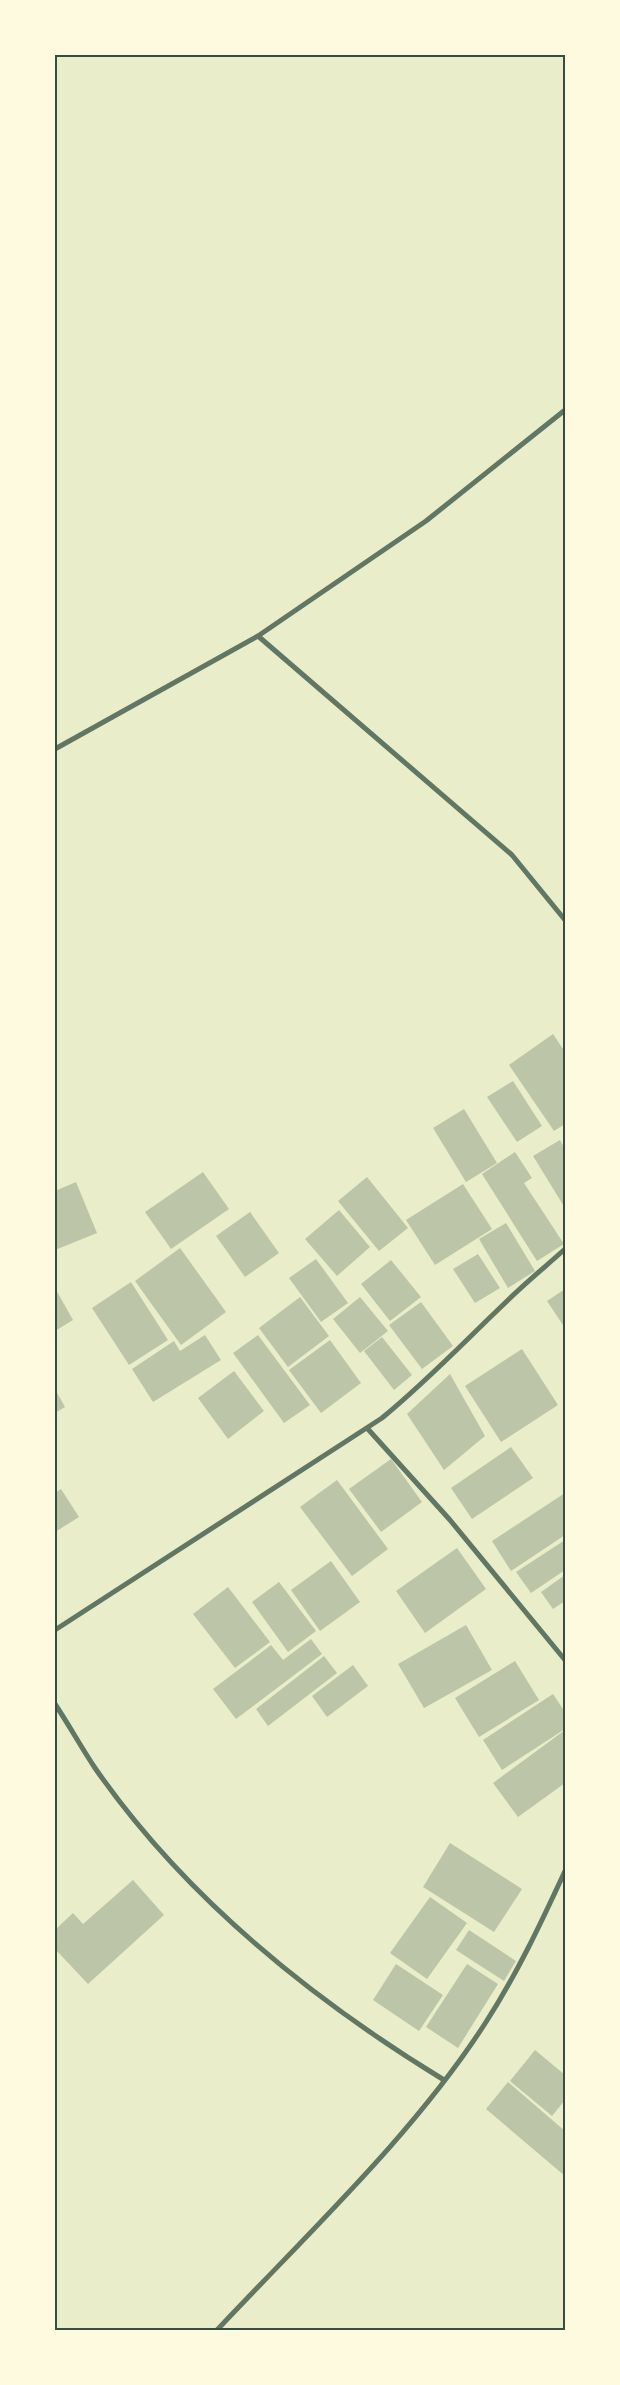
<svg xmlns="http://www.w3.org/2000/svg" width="620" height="2385" font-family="'Asap Condensed',sans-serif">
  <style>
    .building { fill: #bcc5a7 }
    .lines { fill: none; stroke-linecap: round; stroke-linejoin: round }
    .minor { stroke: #617663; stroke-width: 5 }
    .neatline { fill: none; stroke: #344e41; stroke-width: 2 }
  </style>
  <rect width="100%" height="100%" fill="#e9edc9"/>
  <!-- building -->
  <path class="building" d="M 553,1034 L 565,1052 L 565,1124 L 554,1131 L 509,1065 Z
    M 513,1081 L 542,1126 L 517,1142 L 487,1097 Z
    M 464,1109 L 497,1163 L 466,1182 L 433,1128 Z
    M 560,1140 L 565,1149 L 565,1208 L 533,1156 Z
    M 515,1152 L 532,1178 L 524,1183 L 564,1244 L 537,1261 L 482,1174 Z
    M 203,1172 L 229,1209 L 171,1249 L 145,1212 Z
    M 367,1177 L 408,1228 L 379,1251 L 338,1201 Z
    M 76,1182 L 97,1233 L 55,1250 L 55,1191 Z
    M 463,1184 L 492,1229 L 435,1265 L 406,1220 Z
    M 339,1210 L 370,1247 L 337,1276 L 305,1239 Z
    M 250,1212 L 279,1253 L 245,1277 L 216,1236 Z
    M 506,1223 L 535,1271 L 508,1288 L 479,1239 Z
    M 180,1248 L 226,1312 L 181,1345 L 135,1281 Z
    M 478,1254 L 500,1288 L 475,1303 L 453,1269 Z
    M 316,1259 L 348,1303 L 321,1322 L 289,1278 Z
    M 391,1260 L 421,1297 L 390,1321 L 361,1284 Z
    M 131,1282 L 168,1340 L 129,1365 L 92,1308 Z
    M 55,1288 L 73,1320 L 55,1331 Z
    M 565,1289 L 565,1328 L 547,1301 Z
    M 300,1297 L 329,1336 L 288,1367 L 259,1328 Z
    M 360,1297 L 388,1331 L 360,1353 L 333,1319 Z
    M 421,1302 L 453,1346 L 422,1369 L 389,1325 Z
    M 205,1335 L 221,1360 L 153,1402 L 132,1369 L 174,1341 L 180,1351 Z
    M 258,1335 L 310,1405 L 284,1423 L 233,1353 Z
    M 382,1337 L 412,1375 L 394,1390 L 364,1351 Z
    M 330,1340 L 361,1383 L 321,1413 L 289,1370 Z
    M 522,1349 L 558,1405 L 501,1442 L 465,1386 Z
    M 234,1371 L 264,1411 L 228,1439 L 198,1398 Z
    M 450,1374 L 485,1436 L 444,1470 L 407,1414 Z
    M 55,1389 L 65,1407 L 55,1413 Z
    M 511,1447 L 533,1478 L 472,1519 L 451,1488 Z
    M 391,1459 L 422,1502 L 381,1532 L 349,1489 Z
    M 337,1480 L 388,1549 L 352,1576 L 300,1507 Z
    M 61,1489 L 79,1517 L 55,1532 L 55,1493 Z
    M 565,1493 L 565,1535 L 511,1571 L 492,1541 Z
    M 565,1540 L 565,1570 L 531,1593 L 516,1572 Z
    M 457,1548 L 486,1589 L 425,1633 L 396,1591 Z
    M 331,1561 L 360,1602 L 320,1631 L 291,1590 Z
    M 565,1575 L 565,1601 L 553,1609 L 541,1592 Z
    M 279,1582 L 316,1631 L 288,1652 L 252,1602 Z
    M 228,1587 L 270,1642 L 235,1668 L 193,1614 Z
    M 466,1625 L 492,1670 L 424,1708 L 398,1664 Z
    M 311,1639 L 322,1654 L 236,1719 L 213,1689 L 271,1645 L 283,1660 Z
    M 324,1656 L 337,1673 L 268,1726 L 256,1709 Z
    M 515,1661 L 539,1700 L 479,1737 L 455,1698 Z
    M 353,1665 L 368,1686 L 327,1717 L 312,1696 Z
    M 553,1694 L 565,1712 L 565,1729 L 502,1770 L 483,1740 Z
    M 565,1730 L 565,1783 L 518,1817 L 493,1783 Z
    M 450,1843 L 522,1889 L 494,1932 L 423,1887 Z
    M 133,1880 L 164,1915 L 88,1984 L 55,1949 L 55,1930 L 73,1913 L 83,1924 Z
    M 430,1897 L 467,1923 L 427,1979 L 390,1953 Z
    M 469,1930 L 516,1961 L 504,1981 L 456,1950 Z
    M 396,1964 L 443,1995 L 419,2031 L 373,2000 Z
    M 467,1964 L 498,1984 L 458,2048 L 426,2027 Z
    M 535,2050 L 565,2075 L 565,2100 L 552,2116 L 510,2081 Z
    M 508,2082 L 565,2131 L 565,2176 L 486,2109 Z"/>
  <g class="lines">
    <!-- minor -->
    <path class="minor" d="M 258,636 L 512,855 L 565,920
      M 55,749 L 258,636 L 426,521 L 565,410
      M 367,1428 L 450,1520 L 565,1660
      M 55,1630 L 382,1418 C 426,1382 464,1342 505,1303 C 524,1284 545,1267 565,1249
      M 55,1704 C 69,1725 81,1747 95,1768 C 184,1896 313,2000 444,2080
      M 217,2330 C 307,2234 415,2133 486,2022 C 517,1974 541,1923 565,1871"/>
  </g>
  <!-- border -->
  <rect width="620" height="2385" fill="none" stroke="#fefae0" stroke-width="112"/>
  <rect x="56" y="56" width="508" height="2273" class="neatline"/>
</svg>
